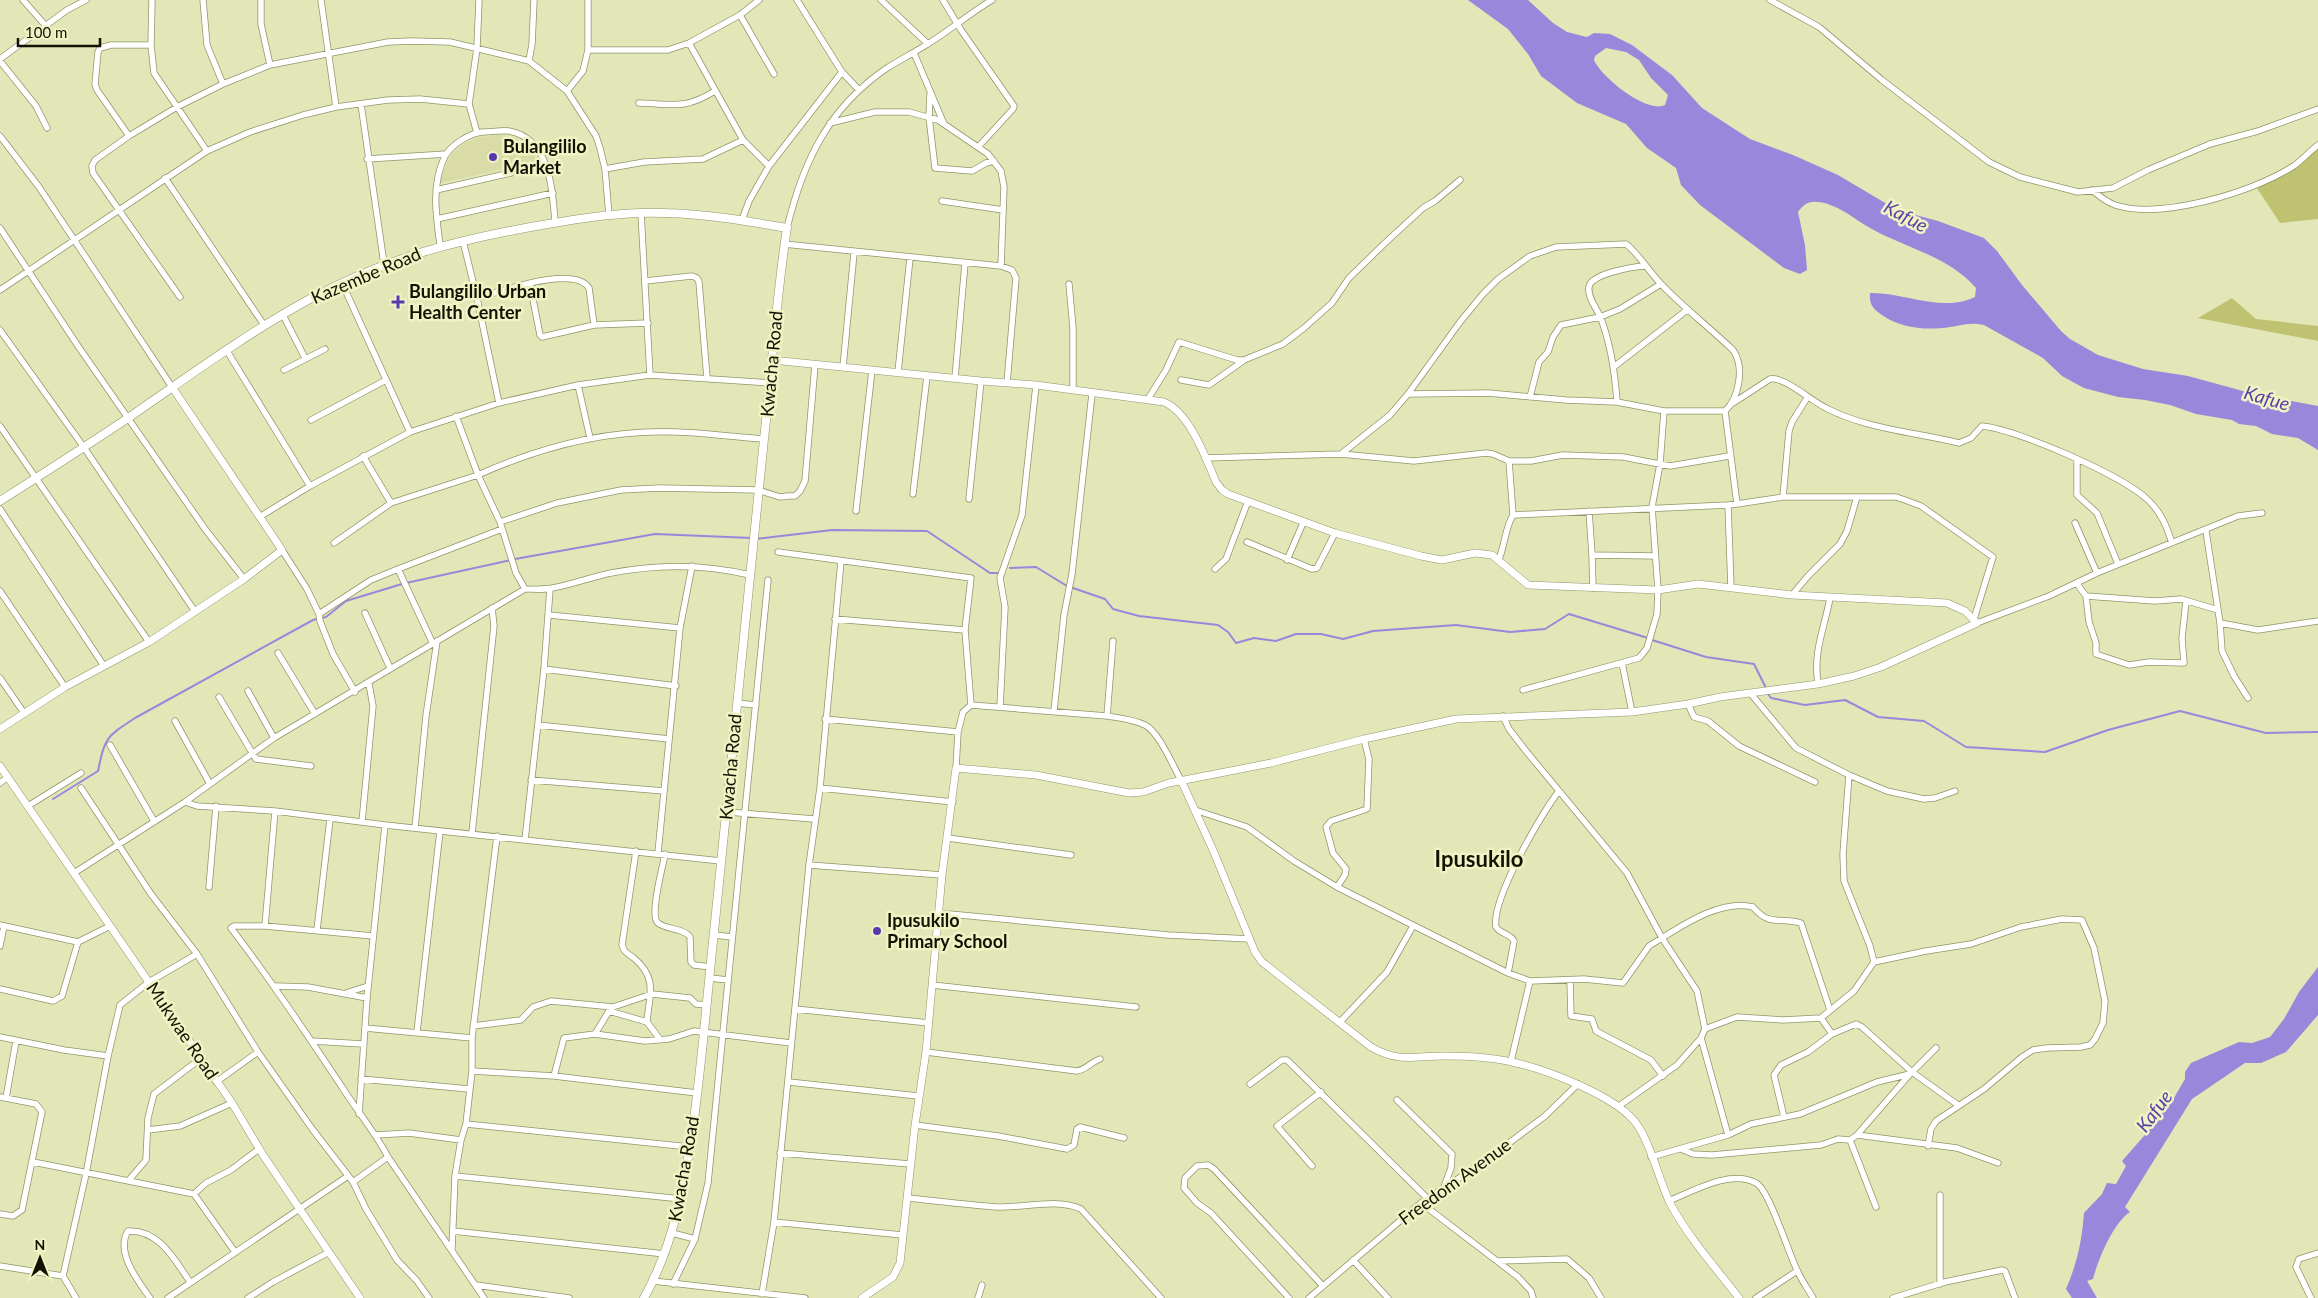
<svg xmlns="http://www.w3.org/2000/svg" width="2318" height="1298" font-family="Lato,sans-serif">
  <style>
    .built { fill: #d9dca6 }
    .green { fill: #bec271 }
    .water { fill: #9788dc; fill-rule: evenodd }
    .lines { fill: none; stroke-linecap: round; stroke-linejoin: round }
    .stream { stroke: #9788dc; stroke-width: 2 }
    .minor-casing { stroke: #929569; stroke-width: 7 }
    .tertiary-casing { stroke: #929569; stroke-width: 8 }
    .secondary-casing { stroke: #929569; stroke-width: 9 }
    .minor { stroke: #fff; stroke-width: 5.5 }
    .tertiary { stroke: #fff; stroke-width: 7 }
    .secondary { stroke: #fff; stroke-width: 8 }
    .poi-dot { fill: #5a37af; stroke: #f0f3c4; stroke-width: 2 }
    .labels { text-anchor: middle; stroke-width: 5; stroke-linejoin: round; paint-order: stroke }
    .poi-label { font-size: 18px; font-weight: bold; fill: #131304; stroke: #f0f3c4; text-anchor: start }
    .street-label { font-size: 18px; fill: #131304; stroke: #f0f3c4 }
    .water-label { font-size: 19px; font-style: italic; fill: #5b41a5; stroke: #f0f3c4 }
    .district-label { font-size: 22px; font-weight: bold; fill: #131304; stroke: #f0f3c4 }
  </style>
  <rect width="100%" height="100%" fill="#e3e6b7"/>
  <!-- built -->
  <path class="built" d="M 499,135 L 514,137 L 533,153 L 538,162 L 440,183 L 447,162 L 454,152 L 465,143 L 479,137 Z"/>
  <!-- green -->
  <path class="green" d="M 2318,145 L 2318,219 L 2280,223 L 2255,185 L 2294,165 Z
    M 2232,298 L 2256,319 L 2318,326 L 2318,341 L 2198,318 Z"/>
  <!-- water -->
  <path class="water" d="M 1468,0 L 1528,0 L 1553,23 L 1567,32 L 1587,37 L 1594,33 L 1610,34 L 1632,45 L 1672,75 L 1702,108 L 1750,139 L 1793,155 L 1838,175 L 1897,210 L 1938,221 L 1984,238 L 1997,251 L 2022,285 L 2061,331 L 2070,339 L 2098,355 L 2143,369 L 2188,376 L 2254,394 L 2318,406 L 2318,450 L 2298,438 L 2272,434 L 2256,426 L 2239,424 L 2232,420 L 2196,414 L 2170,405 L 2145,400 L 2118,397 L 2084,388 L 2062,376 L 2043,358 L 1984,325 C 1969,321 1956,327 1942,328 C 1921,330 1899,327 1882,315 C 1873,309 1869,305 1870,293 C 1903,292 1943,313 1975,297 L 1976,288 C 1948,256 1908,249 1872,229 C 1855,220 1837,203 1817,202 C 1808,201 1803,205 1798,212 L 1805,245 L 1807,270 L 1800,274 L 1784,268 L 1700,205 L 1681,185 L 1676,168 L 1647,148 L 1626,124 L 1577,103 L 1541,76 L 1528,54 L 1508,29 ZM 1606,48 L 1626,52 L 1639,60 L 1651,78 L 1668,95 L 1665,105 C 1647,114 1601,77 1594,60 L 1595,56 Z
    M 2318,967 L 2318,1015 L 2286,1052 L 2261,1063 L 2245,1063 L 2192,1099 L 2125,1207 L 2130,1212 C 2113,1223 2098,1260 2093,1279 L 2087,1281 L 2097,1298 L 2072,1298 L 2066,1289 C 2077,1264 2082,1240 2084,1213 L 2102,1194 L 2107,1183 L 2116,1184 L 2126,1166 L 2122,1161 L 2151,1128 L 2160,1110 L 2171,1103 L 2185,1079 L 2185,1072 L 2191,1063 L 2239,1042 L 2252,1043 L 2270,1037 L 2284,1019 L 2299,992 Z"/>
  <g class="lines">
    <!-- stream -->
    <path class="stream" d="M 756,539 L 832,530 L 927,531 L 990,573 L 998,573
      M 515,559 L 655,534 L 752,538
      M 1010,568 L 1036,567 L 1067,586
      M 406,583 L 511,560
      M 1073,588 L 1105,599 L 1113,609 L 1139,616 L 1218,625 L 1228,632 L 1236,643 L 1254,638 L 1276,641 L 1296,634 L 1321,634 L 1343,639 L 1373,631 L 1456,625 L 1510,632 L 1545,629 L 1569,614 L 1648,638
      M 1652,640 L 1706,657 L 1754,664 L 1766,688
      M 1768,694 L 1771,698 L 1805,705 L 1845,700 L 1878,717 L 1924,721 L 1966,747 L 2045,752 L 2108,730 L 2180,711 L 2266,733 L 2318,732
      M 53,799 L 98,771 C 105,737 106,737 135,718 L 313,620 L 326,617 L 346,601 L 402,584"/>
    <!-- minor casing -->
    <g class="minor-casing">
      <path id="minor" d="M 23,0 L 45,25
        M 152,0 L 151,45 L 154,73 L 207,151
        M 203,0 L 207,45 L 223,84
        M 261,0 L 261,24 L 270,65
        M 321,0 L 336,107
        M 588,0 L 588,50
        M 881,0 L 928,44
        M 943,0 L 961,30 L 1014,106 L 1013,109 L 979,146
        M 1770,0 L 1819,27 L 1882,80 L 1989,162 L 2020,177 L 2078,192 L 2113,188 L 2148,170 L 2210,144 L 2258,131 L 2318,109
        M 740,15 L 774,74
        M 914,53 L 944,124
        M 0,59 L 67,10 L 86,0
        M 0,61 L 36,106 L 47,128
        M 529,61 L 532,44 L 534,0
        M 842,72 L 859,90
        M 567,91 L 583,71 L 588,50 L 668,50 L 689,43
        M 930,94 L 929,117 L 935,168 L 972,171 L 986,163 L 994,161
        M 639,103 C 673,104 684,110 715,91
        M 361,104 L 384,264
        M 830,123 L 875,112 L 909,112 L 938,120 L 988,154 L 1001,171 L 1004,187 L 1001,266
        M 477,133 L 469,104 L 477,48 L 479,0
        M 0,136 L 39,187 L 172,387
        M 129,136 L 97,90 L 95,84 L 98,52 L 100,48 L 111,45 L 151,45
        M 743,140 L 689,43 L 740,15 L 759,0
        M 367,159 L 446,154
        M 605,169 L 644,162 L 703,159 L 743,140 L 769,166
        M 165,178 L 264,325
        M 436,190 L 546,165
        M 2092,190 C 2099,196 2106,202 2115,205 C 2161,220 2255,192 2295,165 C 2303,159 2310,151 2318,145
        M 942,201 L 1003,210
        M 641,213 L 650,375
        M 437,219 L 553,193
        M 742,220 L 749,201 L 769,166 L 842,72 L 797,0
        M 0,228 L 78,346 L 205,529 L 244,579
        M 787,228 C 803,162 828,108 887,68 C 900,60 913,53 926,45 C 949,31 969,14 992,0
        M 463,241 L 477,298
        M 784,244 L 1001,266 L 1012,270 L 1016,278 L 1007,383
        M 440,245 C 436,215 431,185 445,156 C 452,144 470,133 483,132 C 491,132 501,130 509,131 C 550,138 553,191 555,223
        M 645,281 L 692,276 L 697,278 L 699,282 L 707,378
        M 342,283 L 410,432
        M 530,284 L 540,335 L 542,337 L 594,325 L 648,323
        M 1069,284 L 1073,328 L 1073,390
        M 0,290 L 207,151 L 250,132 L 303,115 L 336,107 L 388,100 L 420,99 L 469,104
        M 180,297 L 93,173 L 92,166 L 95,160 L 129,136 L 177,107 L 223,84 L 270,65 L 388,42 L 411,41 L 450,42 L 529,61 L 567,91 L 596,136 L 600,148 L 605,169 L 609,215
        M 283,315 L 305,358
        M 0,330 L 83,446 L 194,610
        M 227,351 L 310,486
        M 1615,366 L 1687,310
        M 843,367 L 854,253
        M 284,370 L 325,349
        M 898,372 L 910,258
        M 955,378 L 965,263
        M 1181,380 L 1209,385 L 1243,361
        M 578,385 L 590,438
        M 1408,394 L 1488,393 L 1566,400 L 1617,402 L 1664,411 L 1725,411
        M 1530,397 L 1539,362 L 1548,352 L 1553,337 L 1561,325 L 1600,317 L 1620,309 L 1661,284
        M 1148,399 L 1166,370 L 1179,342 L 1237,360 L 1244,360 L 1283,344 L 1304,328 L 1332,303 L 1349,278 L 1385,243 L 1423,208 L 1435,201 L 1460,180
        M 1617,402 C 1615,373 1611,344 1600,316 C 1596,308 1585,293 1590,284 C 1597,273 1632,267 1644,266
        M 499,403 L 477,298 C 500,292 574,264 589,288 L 594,325
        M 1733,403 L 1770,379 C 1784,376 1811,401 1826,408 C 1866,429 1915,432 1959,443 L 1971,438 L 1982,426 C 2016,429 2124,476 2148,500 C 2161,512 2167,527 2172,543
        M 456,416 L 478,475 C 540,447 609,429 677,432 C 706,433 735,437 764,439
        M 311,420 L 386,380
        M 0,426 L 149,642
        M 1341,454 L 1414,461 L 1486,453 L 1493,454 L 1509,461 L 1531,461 L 1563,455 L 1623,457 L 1670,466 L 1729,456
        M 363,456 L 391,503
        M 1205,458 L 1341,454 L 1390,415 L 1408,394 L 1460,322 L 1483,294 L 1498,279 L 1530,256 L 1556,247 L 1626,244 C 1638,253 1650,273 1662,285 C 1684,308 1710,328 1733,350 C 1745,367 1739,398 1725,411 L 1737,504 L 1728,505 L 1731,587
        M 2077,459 L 2077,495 L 2097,513 L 2118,564
        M 1509,461 L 1513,515
        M 913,494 L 927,376
        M 1783,497 L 1789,431 L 1792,422 L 1807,398
        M 969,499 L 981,381
        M 1737,504 L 1783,497 L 1857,497
        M 0,509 L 104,666
        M 856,511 L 872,370
        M 1589,511 L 1592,555 L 1655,556
        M 261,516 L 310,486 L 410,432 L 499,403 L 578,385 L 650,375 L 770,383
        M 500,522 L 557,503 L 621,490 L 659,488 L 758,490 L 780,497 L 788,496 L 795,496 L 800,491 L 805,481 L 815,365
        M 2075,523 L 2097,573
        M 2206,531 L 2220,623 L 2222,651 L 2234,676 L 2248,698
        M 1247,542 L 1312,569 L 1317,568 L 1335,533
        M 334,543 L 391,503 L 478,475 L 500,522 L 516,573 L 525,589
        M 282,550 L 307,589 L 319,614 L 320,621 L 333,654 L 355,692
        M 778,552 L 971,578 L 965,630 L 835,619
        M 1592,555 L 1593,588
        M 1499,559 C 1505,545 1505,528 1513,515 L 1728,505
        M 1287,560 L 1303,523
        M 1215,569 L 1226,559 L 1248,501
        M 2077,584 L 2086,596 L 2089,622 L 2096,643 L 2096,654 L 2129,665 L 2149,662 L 2184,663 L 2182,638 L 2186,601
        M 0,591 L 65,687
        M 1792,595 L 1808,576 L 1840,544 L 1847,531 L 1857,497 L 1896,497 L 1905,500 L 1921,506 L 1993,557 L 1974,619
        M 2086,596 L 2155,601 L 2181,599 L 2218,610
        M 365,613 L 390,668
        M 319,614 L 371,580 L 398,569
        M 549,615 L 680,628
        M 1977,623 L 2049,596 L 2097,573 L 2238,516 L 2262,513
        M 2220,623 L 2258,630 L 2318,621
        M 965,630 L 971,705
        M 433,644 L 398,569 L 502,529
        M 278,653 L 315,714
        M 1622,663 L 1632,712
        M 544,669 L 676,686
        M 0,678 L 24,713
        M 1818,684 C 1813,651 1824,630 1830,598
        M 1523,690 L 1639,658 L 1647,648 L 1657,614 L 1658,590 L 1652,507 L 1660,464 L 1664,411
        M 248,691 L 274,738
        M 1751,694 L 1796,748 L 1849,775 L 1887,791 L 1924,799 L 1935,798 L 1955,791
        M 219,697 L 256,759 L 311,766
        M 737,703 L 756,705
        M 1688,704 L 1694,717 L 1708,721 L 1739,746 L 1815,782
        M 1000,707 L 1005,607 L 1000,578 L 1022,515 L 1036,385
        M 1054,711 L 1064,615 L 1072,574 L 1092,394
        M 1107,716 L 1113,641
        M 1503,716 L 1509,729 L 1526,751 L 1627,873 L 1662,938 C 1686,923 1723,899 1753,907 C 1771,928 1779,916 1801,923 L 1830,1010
        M 825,719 L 958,732 L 956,768
        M 175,721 L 210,784
        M 538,725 L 669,739
        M 958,732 L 963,712 L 971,705 L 1107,716 C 1119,718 1133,719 1145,725 C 1159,732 1173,766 1181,780
        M 110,745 L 154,821
        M 531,780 L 664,791
        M 0,783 L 8,777
        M 81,788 L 151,894 L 197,954 L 258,1052 L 313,1130 L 353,1182 L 366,1209 L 397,1260 L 417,1281 L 429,1298
        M 820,788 L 953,802
        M 185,802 L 197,806 L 275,811 L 385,825 L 721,861
        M 28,806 L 81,773
        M 1195,810 L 1247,827 L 1294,861 L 1337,887 L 1508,973 L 1530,981 L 1584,979 L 1623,983 L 1649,946 L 1662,938 L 1697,991 L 1705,1029
        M 728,812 L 814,819
        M 362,822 L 373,706 L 369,684
        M 415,828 L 426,716 L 437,641
        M 472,833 L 494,626 L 492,608
        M 948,838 L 1071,855
        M 525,840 L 544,669 L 550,589
        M 636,851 L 622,945 C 624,953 629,954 635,959 C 658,979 649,996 647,1022 L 659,1038
        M 658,853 L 680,628 L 692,566
        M 665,854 C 663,866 649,916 658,923 C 665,929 679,928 687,934 L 690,937 L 691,962 L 694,965 L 711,967
        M 809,865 L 942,875
        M 74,873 L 185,802 L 274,738 L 525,589 C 534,589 543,590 552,588 C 571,585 591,577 611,573 C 657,564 704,564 750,575
        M 209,887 L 216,806
        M 1337,887 L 1345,875 L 1346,869 L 1333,853 L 1326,827 L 1331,821 L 1367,809 L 1369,759 L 1364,739
        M 939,913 L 1168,935 L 1250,939
        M 0,925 L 78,942 L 110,926
        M 265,926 L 275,811
        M 317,930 L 330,819
        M 714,935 L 732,937
        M 373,936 L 265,926 L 234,926 L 231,928 C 270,979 306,1033 342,1087 C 357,1111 375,1132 388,1157 L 484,1298
        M 0,946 L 4,926
        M 1874,962 L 1926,951 L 1971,944 L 2021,927 L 2062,919 L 2082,920 L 2094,948 L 2105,1001 L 2103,1023 L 2095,1039 L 2090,1045 L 2081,1047 L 2047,1048 L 2033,1050 L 2022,1057 L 1984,1089 L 1936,1121 L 1931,1129 L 1928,1146
        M 1508,973 L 1514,941 C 1510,933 1500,934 1496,927 C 1491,900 1541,814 1559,791
        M 710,978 L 728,980
        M 1570,980 L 1571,1016 L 1592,1019 L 1596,1031 L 1651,1060 L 1663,1076
        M 932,985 L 1136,1007
        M 276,986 L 308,987 L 367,998
        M 0,989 L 53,1001 L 62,996 L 78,942
        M 346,993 L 368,986
        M 795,1009 L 929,1023
        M 1821,1018 L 1832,1034
        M 1340,1022 L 1387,972 L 1413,926
        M 473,1026 L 521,1020 L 533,1007 L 551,1001 L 613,1007 L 652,994 L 690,998 L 696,1004 L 707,1005
        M 365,1028 L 472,1038
        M 417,1032 L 440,831
        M 595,1034 L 645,1041 L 669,1039 L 694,1031 L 791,1043
        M 0,1037 L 64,1050 L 108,1056
        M 1701,1038 L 1728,1135
        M 312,1041 L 363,1044
        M 926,1052 L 1077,1071 C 1087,1069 1091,1062 1100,1059
        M 1511,1061 L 1530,981
        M 472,1071 L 554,1076 L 697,1093
        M 554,1076 L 564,1038 L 595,1034 L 609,1011 L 647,1022
        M 361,1079 L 469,1089
        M 216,1082 L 258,1052
        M 789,1082 L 918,1096
        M 1250,1084 L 1282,1060 L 1287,1060 L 1427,1198
        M 0,1097 L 36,1104 L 42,1112 L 22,1210 L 13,1216 L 0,1214
        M 6,1098 L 16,1041
        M 1397,1100 L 1452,1154 L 1451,1168 L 1444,1187
        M 1619,1106 L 1677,1065 L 1701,1038 L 1705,1029 L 1737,1017 L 1783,1020 L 1821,1018 L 1854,991 L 1874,962 L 1870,946 L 1844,881 L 1843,854 L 1849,775
        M 359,1114 L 367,998 L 385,825
        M 1784,1117 L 1774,1075 L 1781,1065 L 1808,1052 L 1832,1034 L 1856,1024 L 1862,1027 L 1912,1072 L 1958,1105
        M 466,1124 L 690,1147
        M 915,1125 L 998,1136 L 1067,1149 L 1074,1145 L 1077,1129 L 1080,1127 L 1124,1138
        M 148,1130 L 180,1126 L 232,1103
        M 376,1135 L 409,1133 L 461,1140
        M 1857,1135 L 1957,1148 L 1998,1163
        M 1850,1140 L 1876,1207
        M 1681,1149 L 1693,1154 L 1712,1155 L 1821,1145 L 1838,1139 L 1850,1140 L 1857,1135 L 1910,1074 L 1936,1048
        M 780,1153 L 910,1164
        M 1651,1157 L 1728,1135 L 1751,1124 L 1800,1114 L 1877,1082 L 1910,1074
        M 33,1162 L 194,1194 L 235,1252
        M 1312,1166 L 1277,1126 L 1321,1092
        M 455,1176 L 682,1199
        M 129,1180 L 146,1160 L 148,1118 L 154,1094 L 200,1059
        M 353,1182 L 388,1157
        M 194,1194 L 206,1183 L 231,1170 L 259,1149
        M 907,1198 C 937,1201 967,1205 996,1207 C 1023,1208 1057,1198 1081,1209 L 1161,1298
        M 1669,1201 C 1693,1191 1731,1169 1756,1183 C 1769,1189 1789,1255 1798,1272 C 1802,1281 1808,1289 1813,1298
        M 1421,1203 L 1518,1277 L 1531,1291 L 1533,1298
        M 774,1222 L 902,1235
        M 453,1231 L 665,1254
        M 672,1233 L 695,1239
        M 452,1249 L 455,1176 L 461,1140 L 466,1124 L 472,1071 L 472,1038 L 497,836
        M 1353,1260 L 1388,1298
        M 1497,1261 L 1567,1259 L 1589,1278 L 1601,1298
        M 0,1266 L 63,1276
        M 653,1281 L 805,1298
        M 673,1284 L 695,1239 L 708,1183 L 768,580
        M 1940,1284 L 1940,1195
        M 476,1285 L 569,1298
        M 762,1294 L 774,1222 L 809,865 L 820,788 L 841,561
        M 76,1298 L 63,1276 L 86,1174 L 108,1056 L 120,1005 L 149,982 L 197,954
        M 150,1298 C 138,1281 115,1252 128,1231 C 160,1230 174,1259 190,1282
        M 168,1298 L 348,1176
        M 248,1298 L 273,1282 L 329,1252
        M 978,1298 L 982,1285
        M 1289,1298 L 1211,1213 L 1197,1203 L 1184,1188 L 1185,1178 L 1197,1166 L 1208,1165 L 1214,1169 L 1323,1286
        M 1309,1298 L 1421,1203 L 1485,1161 L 1545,1116 L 1578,1084
        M 1756,1298 L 1797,1271
        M 1893,1298 L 1945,1282 L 2002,1270 L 2005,1271 L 2015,1298
        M 2311,1298 L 2296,1267 L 2299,1259 L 2318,1253"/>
    </g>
    <!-- tertiary casing -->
    <g class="tertiary-casing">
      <path id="tertiary" d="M 772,360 L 981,381 L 1036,385 L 1164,402 C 1189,412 1206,458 1216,482 L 1222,490 L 1228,494 L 1335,533 L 1421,556 L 1442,560 L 1475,553 L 1492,555 L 1528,585 L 1658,590 L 1698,584 L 1792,595 L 1947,603 L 1965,611 L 1977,623 L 1881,667 L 1854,676 L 1818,684 L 1720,697 L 1688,704 L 1632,712 L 1456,719 L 1364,739 L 1271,763 L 1169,783 L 1143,792 L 1129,793 L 1036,775 L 956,768 L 942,875 L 926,1052 L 915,1125 L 900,1263 L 893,1277 L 862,1298
        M 0,729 L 65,687 L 149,642 L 244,579 L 282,550 L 172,387
        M 0,766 L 232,1103 L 263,1155 L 360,1298
        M 1181,780 L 1213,850 L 1255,952 L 1262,962 L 1371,1047 C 1399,1063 1414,1056 1444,1056 C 1467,1056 1490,1057 1512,1062 C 1545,1069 1620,1097 1638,1126 C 1653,1149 1658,1178 1670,1203 C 1688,1237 1715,1267 1739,1298"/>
    </g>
    <!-- secondary casing -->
    <g class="secondary-casing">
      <path id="secondary" d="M 0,501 C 44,473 88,445 131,416 C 189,376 246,334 308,300 C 386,258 456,240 542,225 C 583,218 625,211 666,213 C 707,214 747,221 787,228 C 776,298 772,369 764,439 C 747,603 731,768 714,932 C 707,997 702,1062 693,1127 C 684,1187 674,1244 644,1298"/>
    </g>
    <!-- minor -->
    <use href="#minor" class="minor"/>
    <!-- tertiary -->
    <use href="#tertiary" class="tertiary"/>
    <!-- secondary -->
    <use href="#secondary" class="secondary"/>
  </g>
  <!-- markers -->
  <g class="poi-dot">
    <circle cx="493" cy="157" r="5"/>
    <path d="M395.5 294.5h5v5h5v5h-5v5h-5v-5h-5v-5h5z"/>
    <circle cx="877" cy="931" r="5"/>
  </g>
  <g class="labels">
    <!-- poi labels -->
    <g class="poi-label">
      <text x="503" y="153">Bulangililo<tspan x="503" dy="21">Market</tspan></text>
      <text x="409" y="298">Bulangililo Urban<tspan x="409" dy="21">Health Center</tspan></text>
      <text x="887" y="927">Ipusukilo<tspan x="887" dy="21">Primary School</tspan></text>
    </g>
    <!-- street labels -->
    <g class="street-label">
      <text transform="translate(366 276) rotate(-23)" y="6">Kazembe Road</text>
      <text transform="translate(772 364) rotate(-85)" y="6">Kwacha Road</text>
      <text transform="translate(731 767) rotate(-85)" y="6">Kwacha Road</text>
      <text transform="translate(182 1031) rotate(56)" y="6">Mukwae Road</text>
      <text transform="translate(684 1169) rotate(-80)" y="6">Kwacha Road</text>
      <text transform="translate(1455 1182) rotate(-36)" y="6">Freedom Avenue</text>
    </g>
    <!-- water labels -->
    <g class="water-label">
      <text transform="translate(1906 216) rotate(28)" y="7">Kafue</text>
      <text transform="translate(2267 398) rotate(16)" y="7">Kafue</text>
      <text transform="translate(2154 1111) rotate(-53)" y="7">Kafue</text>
    </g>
    <!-- district labels -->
    <g class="district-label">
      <text x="1479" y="867">Ipusukilo</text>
    </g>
  </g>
  <!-- north arrow -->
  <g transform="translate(40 1258)" stroke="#f0f3c4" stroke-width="4" paint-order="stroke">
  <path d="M0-4L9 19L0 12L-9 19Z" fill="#131304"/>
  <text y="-8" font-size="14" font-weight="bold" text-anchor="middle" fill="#131304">N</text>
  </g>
  <!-- scale -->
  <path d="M18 38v8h82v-8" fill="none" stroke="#131304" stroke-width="2.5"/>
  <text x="25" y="38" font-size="15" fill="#131304" stroke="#f0f3c4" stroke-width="4" paint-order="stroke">100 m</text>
</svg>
